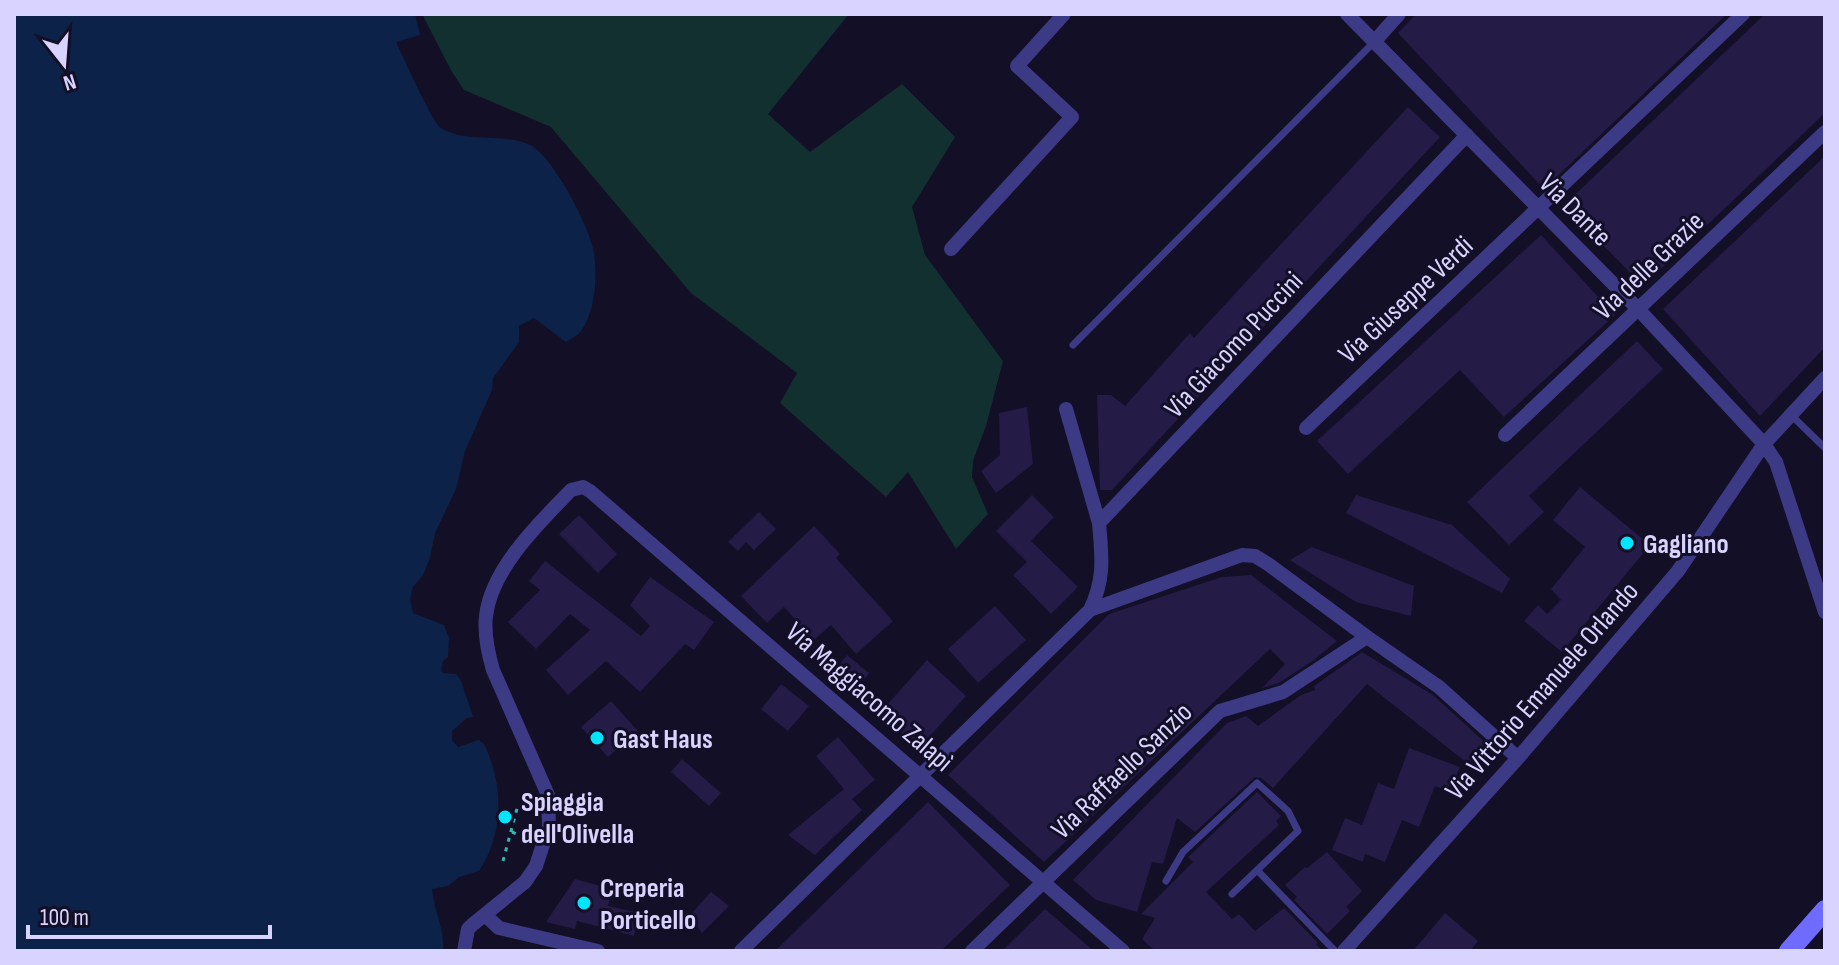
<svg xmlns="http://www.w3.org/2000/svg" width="1839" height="965" font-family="'Sofia Sans Condensed',sans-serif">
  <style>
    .green { fill: #12302f }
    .water { fill: #0c2248 }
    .building { fill: #241b47 }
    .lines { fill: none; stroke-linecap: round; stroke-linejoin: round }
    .path { stroke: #2fb8b0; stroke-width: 3; stroke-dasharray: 4 6; stroke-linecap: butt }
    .lane { stroke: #3d3a85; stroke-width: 7 }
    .street { stroke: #3d3a85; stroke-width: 14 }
    .secondary { stroke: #6f6bff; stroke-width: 20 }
    .poi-dot { fill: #00e5ff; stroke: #130f26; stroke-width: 3 }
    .labels { text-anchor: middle; stroke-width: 6; stroke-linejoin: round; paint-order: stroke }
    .street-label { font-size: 28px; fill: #d9d4ff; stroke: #130f26 }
    .poi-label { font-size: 28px; font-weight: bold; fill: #d9d4ff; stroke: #130f26; text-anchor: start }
  </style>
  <rect width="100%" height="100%" fill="#130f26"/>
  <!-- green -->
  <path class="green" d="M 422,14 L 849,14 L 768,114 L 810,152 L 902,84 L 955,137 L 912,207 L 925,255 L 1003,361 L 986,426 L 973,461 L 972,477 L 988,514 L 956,549 L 908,472 L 886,497 L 780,403 L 797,373 L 691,293 L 551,127 L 464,90 L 452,72 Z"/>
  <!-- water -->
  <path class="water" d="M 14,14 L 415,14 L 420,35 L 396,42 C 403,56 432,122 441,128 C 467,144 502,132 530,145 C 552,155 588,224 593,248 C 598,271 596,312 581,331 C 577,336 571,339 566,342 L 534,318 L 519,326 L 519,342 L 493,378 L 492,390 L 465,451 L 456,489 L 435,533 L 430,558 L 423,575 L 413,587 L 410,599 L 413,613 L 444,625 L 449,638 L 448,657 L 443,661 L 441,670 L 443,673 L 456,674 L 461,681 L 473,717 L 467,718 L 452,731 L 452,740 L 458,747 L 479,740 L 484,744 C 504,784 504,834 479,871 L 459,877 L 448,886 L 432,889 C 434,911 445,930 443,951 L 14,951 Z"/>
  <!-- building -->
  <path class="building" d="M 1416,14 L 1727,14 L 1544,189 L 1398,33 Z
    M 1765,14 L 1825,14 L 1825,113 L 1643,286 L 1564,205 Z
    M 1408,107 L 1440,137 L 1112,490 L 1100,490 L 1097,395 L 1111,395 L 1125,406 L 1190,333 L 1194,338 Z
    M 1825,156 L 1825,347 L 1760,416 L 1663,309 Z
    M 1541,235 L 1615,315 L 1504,417 L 1460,370 L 1348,474 L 1317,441 Z
    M 1637,341 L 1663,369 L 1529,496 L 1544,512 L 1509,545 L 1467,502 Z
    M 1027,407 L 1033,464 L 996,493 L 981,471 L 1000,455 L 999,413 Z
    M 1580,487 L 1650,545 L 1562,652 L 1524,621 L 1538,605 L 1547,614 L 1561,600 L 1551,589 L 1585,547 L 1553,520 Z
    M 1032,495 L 1054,517 L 1031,541 L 1078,587 L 1051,614 L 1013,575 L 1027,562 L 996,531 Z
    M 1356,495 L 1452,525 L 1510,579 L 1502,593 L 1346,513 Z
    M 759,512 L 776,529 L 754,550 L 746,542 L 738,551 L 728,542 Z
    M 579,515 L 617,554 L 598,573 L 559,534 Z
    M 814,526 L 840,554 L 836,558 L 893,621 L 856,654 L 831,625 L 814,640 L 784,607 L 767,623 L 741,596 Z
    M 1312,547 L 1414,586 L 1411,616 L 1356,602 L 1290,560 Z
    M 545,561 L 641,636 L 650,626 L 630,605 L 650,577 L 714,622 L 694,650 L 685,644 L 640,692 L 606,661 L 568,695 L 546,670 L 590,630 L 570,614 L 536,649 L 508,622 L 540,590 L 529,581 Z
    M 1251,575 L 1337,641 L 1314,660 L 1279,683 L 1262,688 L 1285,664 L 1270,649 L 1044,862 L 948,775 L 1109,614 L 1222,577 Z
    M 995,606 L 1026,640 L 978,683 L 948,649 Z
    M 1362,652 L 1433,695 L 1489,746 L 1471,766 L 1367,684 L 1273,788 L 1261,778 L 1255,777 L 1195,832 L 1177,818 L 1163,864 L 1152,862 L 1137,912 L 1096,900 L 1073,880 L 1227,723 L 1246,716 L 1258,726 L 1301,695 L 1315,690 L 1314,686 Z
    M 847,655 L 869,673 L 854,693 L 831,675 Z
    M 927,660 L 966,696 L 918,749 L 879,714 Z
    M 781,684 L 809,706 L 788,731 L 761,709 Z
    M 611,701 L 638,731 L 608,757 L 581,727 Z
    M 838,737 L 875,780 L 852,799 L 862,810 L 815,855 L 788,835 L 844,789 L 816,756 Z
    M 1409,748 L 1460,767 L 1450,792 L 1435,786 L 1419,827 L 1402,820 L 1385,862 L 1365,854 L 1363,862 L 1332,850 L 1345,818 L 1362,825 L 1378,783 L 1394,789 Z
    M 682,759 L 721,793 L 709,806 L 671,772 Z
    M 1257,792 L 1281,816 L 1276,821 L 1279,825 L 1206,892 L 1232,919 L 1239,914 L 1255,931 L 1284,908 L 1318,943 L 1316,944 L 1322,951 L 1155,951 L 1142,939 L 1155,918 L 1141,914 L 1193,862 L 1188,857 Z
    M 928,802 L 1010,885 L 941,951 L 775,951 Z
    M 1327,852 L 1362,891 L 1346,907 L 1350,911 L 1327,934 L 1294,900 L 1297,897 L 1285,885 L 1305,867 L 1307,868 Z
    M 575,879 L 612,889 L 608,906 L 639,913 L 634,936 L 577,921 L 575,929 L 546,922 Z
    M 711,892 L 729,906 L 702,933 L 690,915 Z
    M 1045,909 L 1094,951 L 1002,951 Z
    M 1445,913 L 1478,941 L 1470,951 L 1413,951 Z"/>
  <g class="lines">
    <!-- path -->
    <path class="path" d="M 512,832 L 531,840
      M 503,861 L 518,805"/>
    <!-- lane -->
    <path class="lane" d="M 1073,345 L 1374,42
      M 1791,415 L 1825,448
      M 1257,870 L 1335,951
      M 1166,881 L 1183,852 L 1257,783 L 1288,811 L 1298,831 L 1232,894"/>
    <!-- street -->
    <path class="street" d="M 1347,14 L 1639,310 L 1764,444 L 1776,462 L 1825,612
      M 1374,42 L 1399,14
      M 951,249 L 1072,117 L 1017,66 L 1064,14
      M 1066,409 L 1099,523
      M 1306,428 L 1743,14
      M 1505,435 L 1825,132
      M 1090,610 C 1105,578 1102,558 1099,523 L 1467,135
      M 485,915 L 499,928 L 598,951
      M 464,951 L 468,929 L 472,925 L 525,882 L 536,866 L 549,826 L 548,795 L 493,670 C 488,653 484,634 486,616 C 491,569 540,522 571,490 L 583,487 L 590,491 L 1123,951
      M 741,951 L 1090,610 L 1242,555 L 1255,556 L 1268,564 L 1367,637
      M 972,951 L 1220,711 L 1283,692 L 1367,637 L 1439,687 L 1518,758
      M 1344,951 L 1518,758 L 1678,571 L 1764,444 L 1825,378"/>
    <!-- secondary -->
    <path class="secondary" d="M 1789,951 L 1825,910"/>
  </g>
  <!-- markers -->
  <g class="poi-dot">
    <circle cx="1627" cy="543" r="8"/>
    <circle cx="597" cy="738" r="8"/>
    <circle cx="505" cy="817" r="8"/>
    <circle cx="584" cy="903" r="8"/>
  </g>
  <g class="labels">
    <!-- street labels -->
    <g class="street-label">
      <text transform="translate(1576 209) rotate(45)" y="10">Via Dante</text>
      <text transform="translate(1648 265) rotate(-44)" y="10">Via delle Grazie</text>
      <text transform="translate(1405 299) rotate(-43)" y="10">Via Giuseppe Verdi</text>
      <text transform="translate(1233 344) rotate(-47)" y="10">Via Giacomo Puccini</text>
      <text transform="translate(1541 690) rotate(-49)" y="10">Via Vittorio Emanuele Orlando</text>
      <text transform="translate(870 696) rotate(41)" y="10">Via Maggiacomo Zalapì</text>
      <text transform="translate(1121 770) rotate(-44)" y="10">Via Raffaello Sanzio</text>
    </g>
    <!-- poi labels -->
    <g class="poi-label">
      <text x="1643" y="553">Gagliano</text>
      <text x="613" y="748">Gast Haus</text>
      <text x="521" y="811">Spiaggia<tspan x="521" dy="32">dell'Olivella</tspan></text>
      <text x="600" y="897">Creperia<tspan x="600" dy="32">Porticello</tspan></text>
    </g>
  </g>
  <!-- border -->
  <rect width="1839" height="965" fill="none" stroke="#d9d4ff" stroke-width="32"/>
  <!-- north arrow -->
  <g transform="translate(64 64) rotate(163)" stroke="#130f26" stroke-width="6" paint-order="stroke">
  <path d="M0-6L14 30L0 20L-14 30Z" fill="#d9d4ff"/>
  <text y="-12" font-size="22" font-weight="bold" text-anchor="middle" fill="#d9d4ff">N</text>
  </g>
  <!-- scale -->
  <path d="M28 925v12h242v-12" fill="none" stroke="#d9d4ff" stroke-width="4"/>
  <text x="40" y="925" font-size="24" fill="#d9d4ff" stroke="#130f26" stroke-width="6" paint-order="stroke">100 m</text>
</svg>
